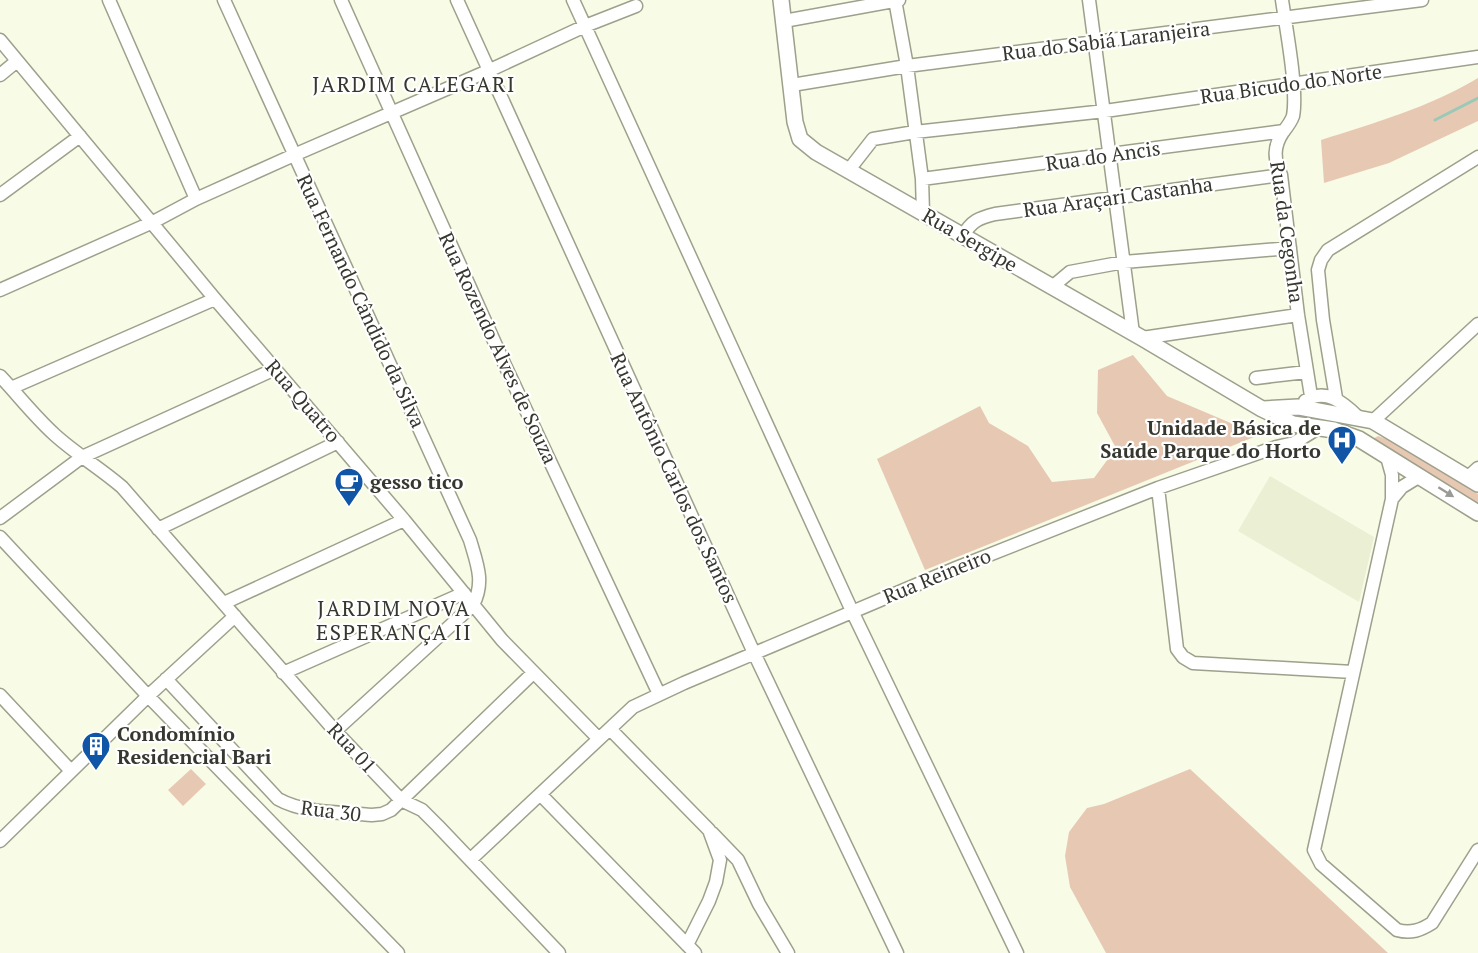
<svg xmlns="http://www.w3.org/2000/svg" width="1478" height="953" font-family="'PT Serif',serif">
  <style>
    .built { fill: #ebefd3 }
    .green { fill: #e7c9b3 }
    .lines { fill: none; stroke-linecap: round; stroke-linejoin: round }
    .stream { stroke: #9ac9b8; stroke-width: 3 }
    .minor-casing { stroke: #9da08b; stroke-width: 15 }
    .tertiary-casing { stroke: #9da08b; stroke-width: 18 }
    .minor { stroke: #fff; stroke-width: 12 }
    .tertiary { stroke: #fff; stroke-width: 15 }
    .oneway { fill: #9a9b96 }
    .labels { text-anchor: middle; stroke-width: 4.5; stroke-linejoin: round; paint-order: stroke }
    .street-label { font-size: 20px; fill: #36372e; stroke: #fff }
    .poi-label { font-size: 20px; font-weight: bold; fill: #36372e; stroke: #fff; text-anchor: start }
    .neighbourhood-label { font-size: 21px; letter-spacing: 1.5px; fill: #36372e; stroke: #fff }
  </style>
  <rect width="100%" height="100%" fill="#f8fbe5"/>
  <!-- built -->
  <path class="built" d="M 1270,476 L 1374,537 L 1359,602 L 1238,531 Z"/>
  <!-- green -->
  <path class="green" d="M 1478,78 L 1478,121 L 1389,163 L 1324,183 L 1321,140 C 1374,123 1430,107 1478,78 Z
    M 1133,355 L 1167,396 L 1259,435 L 925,570 L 877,459 L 980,406 L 989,423 L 1028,446 L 1052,482 L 1094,478 L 1116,448 L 1097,413 L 1098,370 Z
    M 1378,436 L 1389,440 L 1478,494 L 1478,503 L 1371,440 Z
    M 191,769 L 206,784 L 183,806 L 168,790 Z
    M 1190,769 L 1388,953 L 1106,953 L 1070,887 L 1065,856 L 1069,832 L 1087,808 L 1104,804 Z"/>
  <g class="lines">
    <!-- stream -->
    <path class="stream" d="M 1435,120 L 1478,98"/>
    <!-- minor casing -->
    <g class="minor-casing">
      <path id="minor" d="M 109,0 L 196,199
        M 224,0 L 470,540 C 477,564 485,582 473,605 L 335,731
        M 341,0 L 503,361 L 659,694
        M 457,0 L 754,653 L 897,953
        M 573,0 L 852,611 L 1017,953
        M 895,0 L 907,66 L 922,179 L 923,213
        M 1089,0 L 1133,333
        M 1282,0 C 1286,28 1298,90 1293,116 C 1291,122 1287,127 1283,132 C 1273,147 1274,159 1281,175 L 1298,315 L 1311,396
        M 784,21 L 899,0
        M 0,40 L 215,299 L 404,520 L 502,640 L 599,739
        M 0,75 L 17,61
        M 792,85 L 907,66 L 1422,0
        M 848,171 L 873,139 L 915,132 L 1105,111 L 1478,57
        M 922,179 L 1284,131
        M 0,195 L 80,136
        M 963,236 C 971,221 979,218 995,214 L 1281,175
        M 1052,287 L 1070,272 L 1124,262 L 1290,248
        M 0,290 L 153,222 L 196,199 L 294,155 L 488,71 L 585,26 L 636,6
        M 1142,338 L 1298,315
        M 0,376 C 18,395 35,417 55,435 C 76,454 100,468 122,487 L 335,731 L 401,800 L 422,810 L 438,826 L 559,953
        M 1256,378 L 1306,372
        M 11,388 L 215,299
        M 1336,398 L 1323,320 L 1318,270 L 1321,260 L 1328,250 L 1478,157
        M 1305,401 C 1325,387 1344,403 1358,417
        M 1373,421 L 1478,324
        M 1387,457 L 1392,475 L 1392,499 L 1314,850 L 1321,864 L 1397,930 C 1411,934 1421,930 1432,923 L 1478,850
        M 1467,478 L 1478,468
        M 1158,488 L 1177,649 L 1183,657 L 1193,663 L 1353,672
        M 1392,499 L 1402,487 L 1420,476
        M 0,518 L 82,457 L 275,369
        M 158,529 L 338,442
        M 0,537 L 148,696 L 398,953
        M 224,603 L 404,520
        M 283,673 L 464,593
        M 166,679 L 278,799 C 305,814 342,812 372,815 L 382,814 L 391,810 L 533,673
        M 0,695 L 71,771
        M 610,729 L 709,830 L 720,860 L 716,882 L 709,901 L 687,945
        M 540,794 L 695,953
        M 712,833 L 738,860 L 759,904 L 788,953
        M 0,841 L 148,696 L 235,616
        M 471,859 L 633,707 L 684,683 L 956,568 L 1158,488 L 1276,447 L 1294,443 L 1320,427"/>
    </g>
    <!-- tertiary casing -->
    <g class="tertiary-casing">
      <path id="tertiary" d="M 781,0 L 795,122 L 800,139 L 816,152 L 1142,338 L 1262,409 L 1293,424 L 1334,430 L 1359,439 L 1478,513
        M 1263,409 L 1298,407 L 1373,421 L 1478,484"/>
    </g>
    <!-- minor -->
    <use href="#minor" class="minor"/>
    <!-- tertiary -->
    <use href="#tertiary" class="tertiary"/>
  </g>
  <!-- one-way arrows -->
  <defs><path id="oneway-solid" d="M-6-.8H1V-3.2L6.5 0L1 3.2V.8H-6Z" transform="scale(1.5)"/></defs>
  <use class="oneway" href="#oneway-solid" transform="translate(1446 492) rotate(32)"/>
  <!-- icons -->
  <defs>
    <g id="hospital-pin" transform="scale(1.5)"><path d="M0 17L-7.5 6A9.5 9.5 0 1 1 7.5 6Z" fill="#1156a6" stroke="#fff"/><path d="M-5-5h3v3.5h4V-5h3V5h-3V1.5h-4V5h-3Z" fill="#fff"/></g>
    <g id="cafe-pin" transform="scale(1.5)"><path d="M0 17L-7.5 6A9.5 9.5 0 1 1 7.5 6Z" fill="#1156a6" stroke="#fff"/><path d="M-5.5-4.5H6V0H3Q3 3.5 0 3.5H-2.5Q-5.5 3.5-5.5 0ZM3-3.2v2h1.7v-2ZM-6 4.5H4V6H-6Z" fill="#fff"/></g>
    <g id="building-pin" transform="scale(1.5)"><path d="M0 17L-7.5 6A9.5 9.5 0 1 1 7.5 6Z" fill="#1156a6" stroke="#fff"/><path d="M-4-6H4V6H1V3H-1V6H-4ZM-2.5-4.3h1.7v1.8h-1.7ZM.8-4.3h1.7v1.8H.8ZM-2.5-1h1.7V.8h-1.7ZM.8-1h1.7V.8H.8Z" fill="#fff"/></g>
  </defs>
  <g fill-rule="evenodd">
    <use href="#hospital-pin" x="1342" y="440"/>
    <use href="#cafe-pin" x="349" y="482"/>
    <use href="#building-pin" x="96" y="746"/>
  </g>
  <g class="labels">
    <!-- street labels -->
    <g class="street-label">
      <text transform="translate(1106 41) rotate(-7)" y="7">Rua do Sabiá Laranjeira</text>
      <text transform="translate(1291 84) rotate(-8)" y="7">Rua Bicudo do Norte</text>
      <text transform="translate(1103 156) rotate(-8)" y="7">Rua do Ancis</text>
      <text transform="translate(1118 197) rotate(-8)" y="7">Rua Araçari Castanha</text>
      <text transform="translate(1287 232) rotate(82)" y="7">Rua da Cegonha</text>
      <text transform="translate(970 240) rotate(30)" y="7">Rua Sergipe</text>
      <text transform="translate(361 301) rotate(65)" y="7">Rua Fernando Cândido da Silva</text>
      <text transform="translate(498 348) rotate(65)" y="7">Rua Rozendo Alves de Souza</text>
      <text transform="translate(303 401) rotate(49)" y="7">Rua Quatro</text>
      <text transform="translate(674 478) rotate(65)" y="7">Rua Antônio Carlos dos Santos</text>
      <text transform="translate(937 576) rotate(-22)" y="7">Rua Reineiro</text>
      <text transform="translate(352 748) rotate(47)" y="7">Rua 01</text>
      <text transform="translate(331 811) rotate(7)" y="7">Rua 30</text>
    </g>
    <!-- poi labels -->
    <g class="poi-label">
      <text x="1321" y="435" text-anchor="end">Unidade Básica de<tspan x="1321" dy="23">Saúde Parque do Horto</tspan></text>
      <text x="370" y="489">gesso tico</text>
      <text x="117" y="741">Condomínio<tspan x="117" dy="23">Residencial Bari</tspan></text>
    </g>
    <!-- neighbourhood labels -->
    <g class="neighbourhood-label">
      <text x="414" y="92">JARDIM CALEGARI</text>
      <text x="394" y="616">JARDIM NOVA<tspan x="394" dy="24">ESPERANÇA II</tspan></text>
    </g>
  </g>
</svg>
